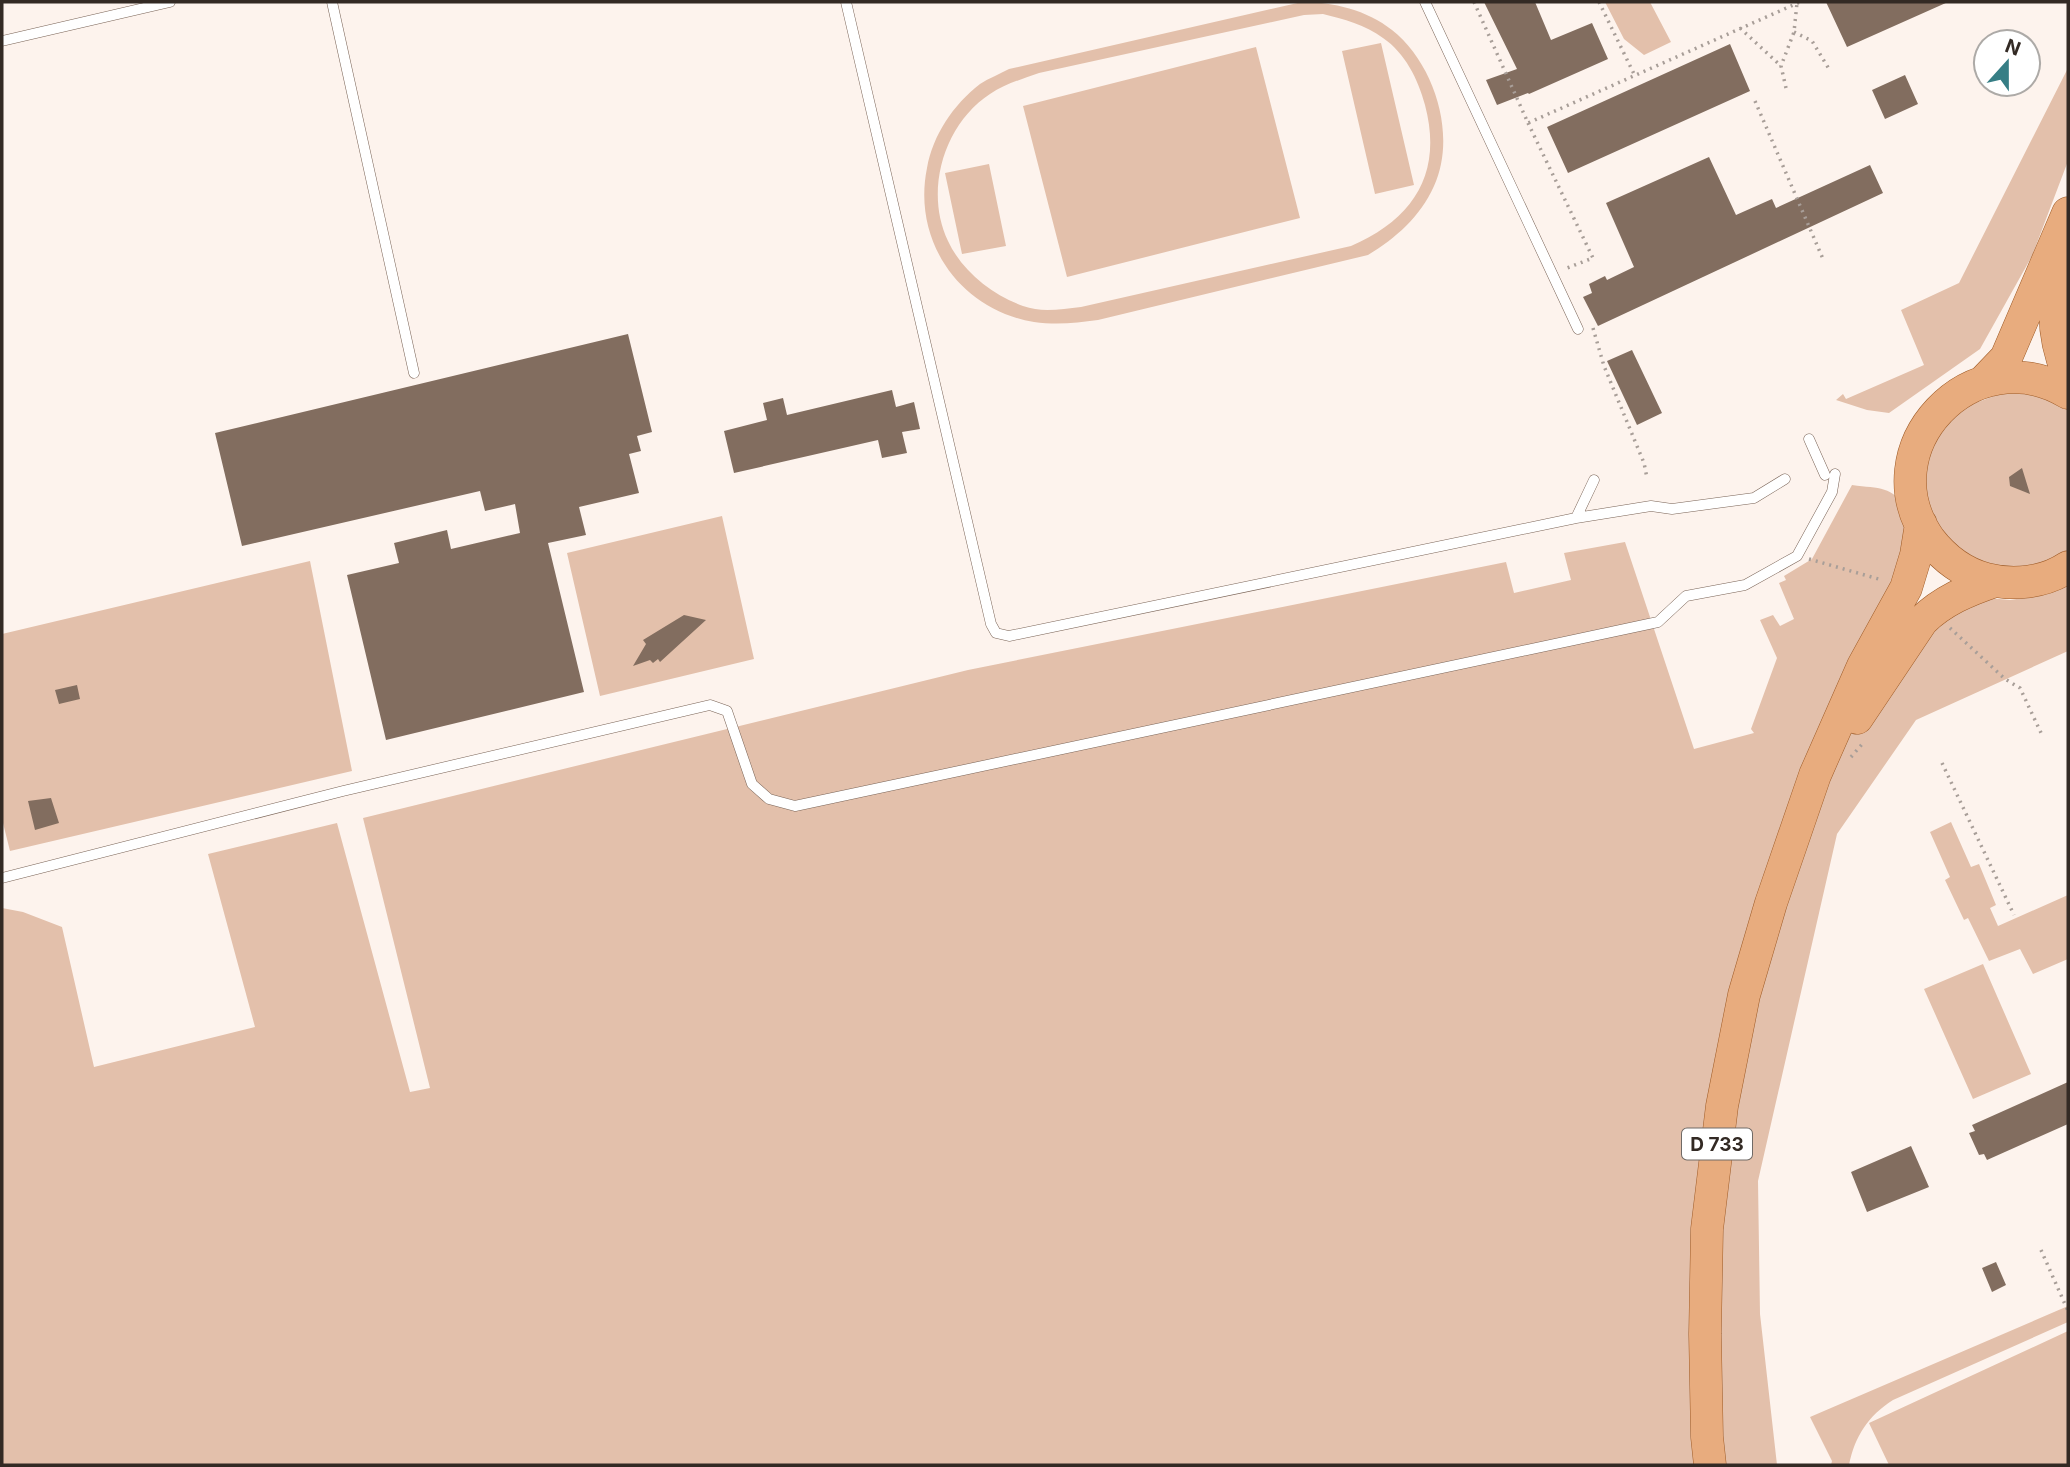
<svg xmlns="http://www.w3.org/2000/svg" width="2070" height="1467" font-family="Inter,sans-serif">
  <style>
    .green { fill: #e3c0ab; fill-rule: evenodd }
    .building { fill: #826d5f }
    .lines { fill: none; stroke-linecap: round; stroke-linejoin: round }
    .lane-casing { stroke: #7a6457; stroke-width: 11 }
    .primary-casing { stroke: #9e5b27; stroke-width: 33 }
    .path { stroke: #a89e98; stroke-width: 3.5; stroke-dasharray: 2 5; stroke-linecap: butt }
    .lane { stroke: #fff; stroke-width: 10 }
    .primary { stroke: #e8ac7e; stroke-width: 32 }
    .labels { text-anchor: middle; stroke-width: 7; stroke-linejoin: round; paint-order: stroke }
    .shield { fill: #fff; stroke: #706a66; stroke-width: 2 }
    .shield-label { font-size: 19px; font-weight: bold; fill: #332a24 }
  </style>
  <rect width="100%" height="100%" fill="#fdf3ed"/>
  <!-- green -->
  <path class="green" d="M 1302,2 C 1333,2 1367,10 1392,30 C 1435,64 1457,136 1434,186 C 1420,217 1396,238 1368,255 L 1098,320 C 1077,323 1056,325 1034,322 C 960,310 912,241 927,168 C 933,135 953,105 980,84 C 989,78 1000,74 1009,69 ZM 1323,14 C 1343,19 1366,25 1383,38 C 1405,53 1418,79 1425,105 C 1443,173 1414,219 1351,246 L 1081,307 C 1061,309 1042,313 1023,306 C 992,295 962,271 948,241 C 924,191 944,124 990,94 C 1005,84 1022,79 1039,73 L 1304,15 Z
    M 1605,2 L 1650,2 L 1671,42 L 1644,55 L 1624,39 Z
    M 1381,43 L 1414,185 L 1375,194 L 1342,51 Z
    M 1256,47 L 1300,218 L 1067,277 L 1023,106 Z
    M 2068,68 L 2068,161 L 2032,256 L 1980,349 L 1889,413 L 1867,410 L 1836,400 L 1843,394 L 1846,399 L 1924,365 L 1901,310 L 1959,283 Z
    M 989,164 L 1006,246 L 962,254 L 945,173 Z
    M 2008,391 L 2043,395 L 2068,409 L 2068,553 L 2038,568 L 1986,566 L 1955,549 L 1933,521 L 1924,487 L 1928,452 L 1959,409 Z
    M 1852,485 C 1881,489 1891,485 1909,511 L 1883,689 L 1943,622 L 1978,597 L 2010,600 L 2048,594 L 2068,584 L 2068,651 L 1916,720 L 1837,834 L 1758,1181 L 1760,1314 L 1777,1465 L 2,1465 L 2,908 L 23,912 L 62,927 L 94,1067 L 255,1027 L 208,854 L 337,823 L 410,1092 L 430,1088 L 363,818 L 968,670 L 1506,562 L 1514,593 L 1571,580 L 1564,553 L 1625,542 L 1694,749 L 1754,733 L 1751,729 L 1777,658 L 1760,620 L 1773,615 L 1780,626 L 1794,619 L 1779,583 L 1786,580 L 1784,576 L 1812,559 Z
    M 722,516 L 754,659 L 600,696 L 567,553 Z
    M 310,561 L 352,771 L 10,851 L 2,819 L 2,634 Z
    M 1951,822 L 1971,867 L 1979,864 L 1996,905 L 1990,908 L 1998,926 L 2068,895 L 2068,959 L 2033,974 L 2020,949 L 1989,961 L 1968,918 L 1964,920 L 1945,880 L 1950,877 L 1930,832 Z
    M 1983,964 L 2031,1074 L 1973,1099 L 1924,989 Z
    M 2068,1306 L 2068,1322 L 1893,1400 C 1868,1416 1855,1436 1849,1465 L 1831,1465 L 1832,1461 L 1810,1417 Z
    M 2068,1331 L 2068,1465 L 1889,1465 L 1869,1423 Z"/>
  <!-- building -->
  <path class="building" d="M 1484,2 L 1535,2 L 1551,40 L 1592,23 L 1608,59 L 1529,94 L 1528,93 L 1497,105 L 1486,80 L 1517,69 Z
    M 1826,2 L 1948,2 L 1847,47 Z
    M 1730,44 L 1750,91 L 1568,173 L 1547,127 Z
    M 1905,75 L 1918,104 L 1885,119 L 1872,90 Z
    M 1709,157 L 1736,215 L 1772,199 L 1776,208 L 1870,165 L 1883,193 L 1598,326 L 1583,297 L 1592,293 L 1589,284 L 1605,276 L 1607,280 L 1634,267 L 1606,203 Z
    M 628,334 L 652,432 L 637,436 L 641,451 L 629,454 L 639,493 L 579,507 L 586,535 L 548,543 L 584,692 L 386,740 L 347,575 L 399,563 L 394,543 L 447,530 L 451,549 L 520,533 L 515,504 L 485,511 L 480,491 L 242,546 L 215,433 Z
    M 1632,350 L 1662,413 L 1637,425 L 1607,361 Z
    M 892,390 L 896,407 L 914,402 L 920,429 L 902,432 L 907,453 L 882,458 L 878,440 L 734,473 L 724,431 L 767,420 L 763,403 L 783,398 L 787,415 Z
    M 2022,468 L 2030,494 L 2010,486 L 2009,477 Z
    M 684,615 L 706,620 L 660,662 L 658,659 L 653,663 L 650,660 L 633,666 L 646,644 L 643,640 Z
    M 77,685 L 80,699 L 59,704 L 55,690 Z
    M 51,798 L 59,823 L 35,830 L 28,801 Z
    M 2068,1082 L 2068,1124 L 1987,1160 L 1984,1154 L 1979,1155 L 1969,1133 L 1975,1131 L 1972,1125 Z
    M 1911,1146 L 1929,1187 L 1867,1212 L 1851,1172 Z
    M 1996,1262 L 2006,1285 L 1992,1292 L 1982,1268 Z"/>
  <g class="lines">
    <!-- lane casing -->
    <g class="lane-casing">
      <path id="lane" d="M 332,2 L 414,373
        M 846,2 L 991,624 L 996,633 L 1009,636 L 1576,518 L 1651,506 L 1672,509 L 1754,498 L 1785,479
        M 1425,2 L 1578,329
        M 2,41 L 170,2
        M 1809,439 L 1825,475
        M 1576,518 L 1594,480
        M 2,878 L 343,791 L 710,705 L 727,711 L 752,784 L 769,799 L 795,806 L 1658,622 L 1686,596 L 1745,585 L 1797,556 L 1832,492 L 1835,474"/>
    </g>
    <!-- primary casing -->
    <g class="primary-casing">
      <path id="primary" d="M 2065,253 C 2053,297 2050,331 2068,374
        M 1983,382 L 2006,358 L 2068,213
        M 2068,393 C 1973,335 1865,449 1930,540 C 1944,558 1964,573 1986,579 C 2013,586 2044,583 2068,567
        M 1857,718 L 1922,621 C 1942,601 1968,590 1995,581
        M 1710,1465 L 1707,1437 L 1705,1334 L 1707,1229 L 1722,1106 L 1744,995 L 1771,903 L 1815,775 L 1863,666 L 1906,588 L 1916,555 L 1921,524"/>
    </g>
    <!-- path -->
    <path class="path" d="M 1474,2 L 1528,123 L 1800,2
      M 1599,2 L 1635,76
      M 1740,28 L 1781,66
      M 1794,32 L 1812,41 L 1829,69
      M 1786,88 L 1781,66 L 1794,32 L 1797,3
      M 1755,101 L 1823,259
      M 1528,123 L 1593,258 L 1567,268 L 1568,270
      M 1593,328 L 1604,366 L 1644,463 L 1647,478
      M 1809,559 L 1882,580
      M 1950,628 L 2005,679 L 2020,688 L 2042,735
      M 1851,757 L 1864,742
      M 1942,763 L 2014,915
      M 2041,1250 L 2068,1311"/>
    <!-- lane -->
    <use href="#lane" class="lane"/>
    <!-- primary -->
    <use href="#primary" class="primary"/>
  </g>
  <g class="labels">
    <!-- shield labels -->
    <rect class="shield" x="1682" y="1128.5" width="70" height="31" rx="5"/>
    <g class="shield-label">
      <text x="1717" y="1151">D 733</text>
    </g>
  </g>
  <!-- border -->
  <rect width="2070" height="1467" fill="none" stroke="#332a24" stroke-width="7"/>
  <!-- north arrow -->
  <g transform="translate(2007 63) rotate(21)"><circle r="33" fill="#ffffff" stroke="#adaaa7" stroke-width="2"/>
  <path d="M0-5L12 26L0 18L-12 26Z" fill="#367e85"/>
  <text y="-10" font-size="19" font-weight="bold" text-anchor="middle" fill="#332a24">N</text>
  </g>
</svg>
